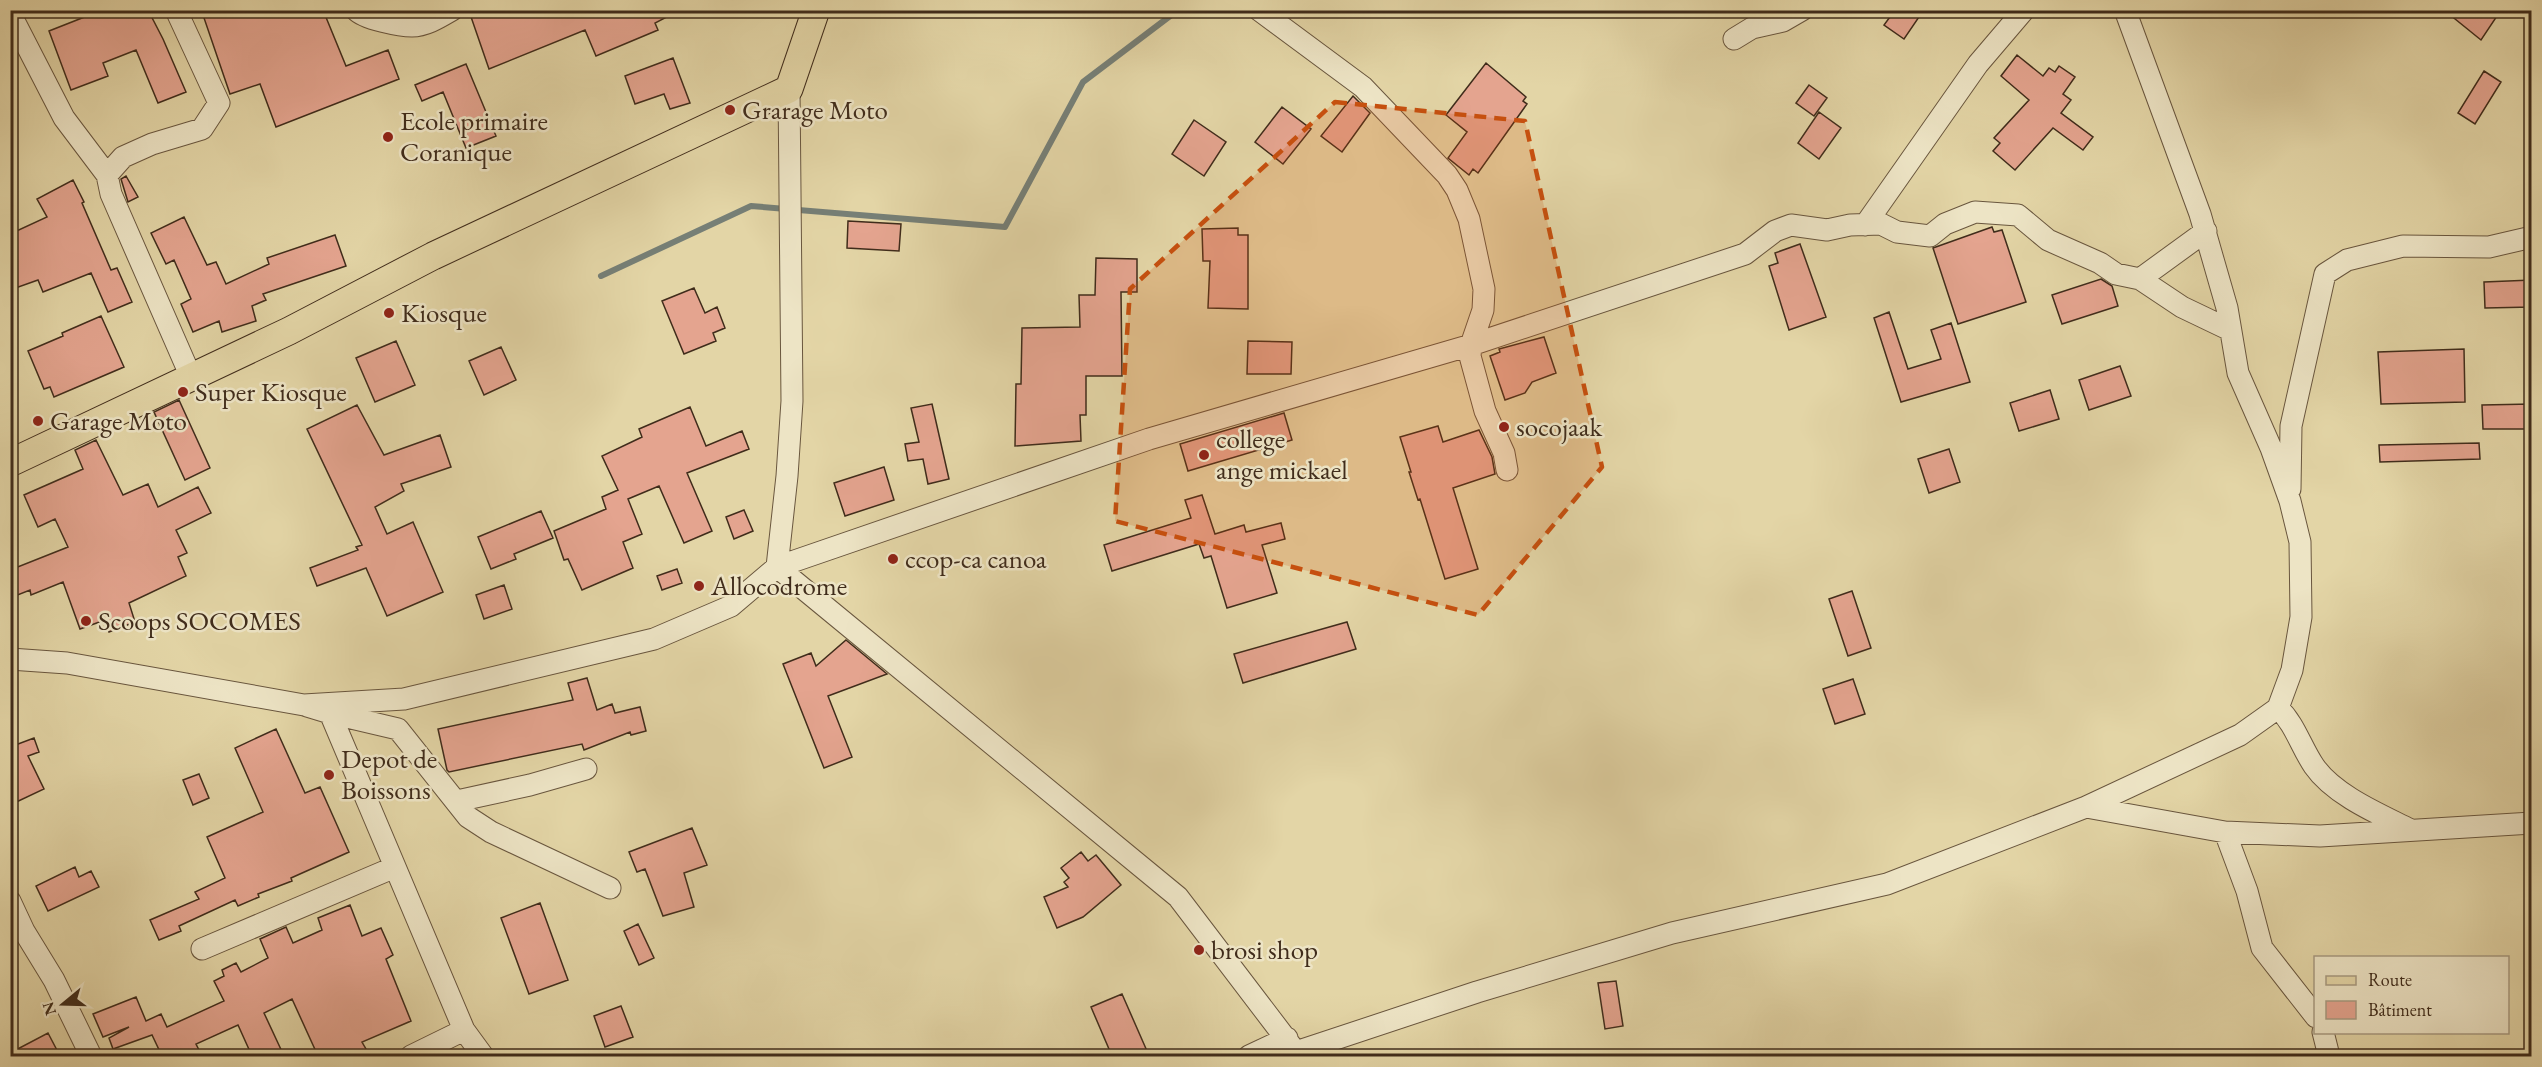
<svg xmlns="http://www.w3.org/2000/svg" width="2542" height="1067" font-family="'EB Garamond',serif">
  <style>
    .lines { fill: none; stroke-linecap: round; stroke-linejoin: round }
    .stream { stroke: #767f76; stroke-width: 6 }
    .building { fill: #e4a48f; stroke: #402c1b; stroke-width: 1.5 }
    .minor-casing { stroke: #69563e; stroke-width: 23 }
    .major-casing { stroke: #402c1b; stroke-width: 29 }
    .minor { stroke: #ede4c5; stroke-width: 21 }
    .major { stroke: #e3d5a6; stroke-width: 27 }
    .marked { fill: #c6500f; fill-opacity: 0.2; stroke: #c6500f; stroke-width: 4.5; stroke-dasharray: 12 8; stroke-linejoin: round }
    .poi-dot { fill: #8f2418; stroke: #ede4c5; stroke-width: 2 }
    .labels { text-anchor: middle; stroke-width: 5; stroke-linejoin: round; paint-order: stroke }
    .poi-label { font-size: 27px; fill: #402c1b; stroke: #ede4c5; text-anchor: start }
  </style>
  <rect width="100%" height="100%" fill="#e3d5a6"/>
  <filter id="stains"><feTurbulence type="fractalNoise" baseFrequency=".00333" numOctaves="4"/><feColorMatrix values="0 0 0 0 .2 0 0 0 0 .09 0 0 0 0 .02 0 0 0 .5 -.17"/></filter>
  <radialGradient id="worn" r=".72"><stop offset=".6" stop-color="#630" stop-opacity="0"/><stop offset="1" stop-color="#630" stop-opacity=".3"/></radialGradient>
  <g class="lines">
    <!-- stream -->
    <path class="stream" d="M 601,276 L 751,206 L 1005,227 L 1083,82 L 1178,10"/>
  </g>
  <!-- building -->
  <path class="building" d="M 84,10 L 148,10 L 163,39 L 186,92 L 158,103 L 136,50 L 103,63 L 108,76 L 71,90 L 49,31 L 87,16 Z
    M 214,10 L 323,10 L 346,66 L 388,50 L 399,79 L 276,127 L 260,84 L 230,94 L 203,15 Z
    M 480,10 L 680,10 L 655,23 L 658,30 L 596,56 L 585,30 L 489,69 L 470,14 Z
    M 1895,10 L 1910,10 L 1919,17 L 1904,39 L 1884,25 Z
    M 2444,10 L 2501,10 L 2481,40 Z
    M 2017,55 L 2043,76 L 2049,68 L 2055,72 L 2059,66 L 2075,77 L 2063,94 L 2071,100 L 2061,113 L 2093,137 L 2083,150 L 2053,128 L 2015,170 L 1993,151 L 2000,143 L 1994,138 L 2029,100 L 2001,76 Z
    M 673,58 L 690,103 L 670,109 L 664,94 L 635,104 L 625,76 Z
    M 1486,63 L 1526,97 L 1523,101 L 1527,104 L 1478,173 L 1473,169 L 1469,175 L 1448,158 L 1467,132 L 1446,115 Z
    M 466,64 L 496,136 L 466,148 L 443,92 L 422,101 L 415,85 Z
    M 2484,71 L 2501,82 L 2475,124 L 2458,113 Z
    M 1809,85 L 1827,98 L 1814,116 L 1796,103 Z
    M 1353,96 L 1370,113 L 1342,152 L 1321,136 Z
    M 1282,107 L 1311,129 L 1283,164 L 1255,142 Z
    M 1819,112 L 1841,128 L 1819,159 L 1798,143 Z
    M 1194,120 L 1226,142 L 1204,176 L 1172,154 Z
    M 126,176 L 138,197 L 128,202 L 121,179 Z
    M 73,180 L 84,202 L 82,203 L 111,270 L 117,268 L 132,302 L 108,312 L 91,273 L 43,292 L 38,280 L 10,290 L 10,234 L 47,217 L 37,199 Z
    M 184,217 L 207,265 L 216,262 L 226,284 L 269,264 L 267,258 L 335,235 L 346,266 L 263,294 L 266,300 L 252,306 L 256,321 L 222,332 L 219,321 L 193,332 L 181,304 L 191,299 L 174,260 L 166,264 L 151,233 Z
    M 848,221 L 901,224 L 899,251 L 847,248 Z
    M 1992,227 L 1994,232 L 2002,230 L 2026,302 L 1958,324 L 1933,248 Z
    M 1238,228 L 1238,235 L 1248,235 L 1248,309 L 1208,308 L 1210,261 L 1203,261 L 1202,229 Z
    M 1800,244 L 1826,317 L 1789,330 L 1769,266 L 1778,263 L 1775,253 Z
    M 1096,258 L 1137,259 L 1137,292 L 1121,292 L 1122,376 L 1086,376 L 1086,415 L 1080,415 L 1081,441 L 1015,446 L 1016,384 L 1021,384 L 1022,328 L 1080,327 L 1079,295 L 1095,295 Z
    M 2101,279 L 2112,286 L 2118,306 L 2062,324 L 2052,295 Z
    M 2532,280 L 2532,307 L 2485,308 L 2484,282 Z
    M 694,288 L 705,313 L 717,307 L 725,328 L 713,333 L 716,341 L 684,354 L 662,301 Z
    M 1889,312 L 1908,369 L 1941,359 L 1931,330 L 1951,323 L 1970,382 L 1901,402 L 1874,318 Z
    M 101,316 L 124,367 L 54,397 L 50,387 L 44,389 L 28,351 L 63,336 L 62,333 Z
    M 1544,337 L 1556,373 L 1532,382 L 1525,393 L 1505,400 L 1490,356 L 1500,352 L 1499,349 Z
    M 396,341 L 415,385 L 375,402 L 356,358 Z
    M 1248,341 L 1292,342 L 1291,374 L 1247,374 Z
    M 501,347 L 516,380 L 484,395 L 469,361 Z
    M 2464,349 L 2465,402 L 2381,404 L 2378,352 Z
    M 2120,366 L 2131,396 L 2089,410 L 2079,380 Z
    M 2050,390 L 2059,419 L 2019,431 L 2010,403 Z
    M 179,400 L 210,468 L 185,480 L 154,412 Z
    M 932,404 L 949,479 L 928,484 L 923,459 L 908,461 L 905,444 L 919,442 L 911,408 Z
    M 2532,404 L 2532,429 L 2483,429 L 2482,405 Z
    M 357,405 L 384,455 L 440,435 L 451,467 L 401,484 L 404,491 L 375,507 L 387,534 L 413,522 L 443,592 L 387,616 L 366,568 L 317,586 L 310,568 L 358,550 L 356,547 L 362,545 L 307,429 Z
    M 690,407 L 706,446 L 742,431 L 749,449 L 687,473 L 712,531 L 684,543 L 659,486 L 628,499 L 642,534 L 623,542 L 633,568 L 582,590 L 568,559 L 564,560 L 554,531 L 606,509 L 602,497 L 618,490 L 602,456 L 642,437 L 639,429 Z
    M 1284,413 L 1292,440 L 1188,471 L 1180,444 Z
    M 1438,426 L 1443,442 L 1479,430 L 1492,457 L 1495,474 L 1453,488 L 1478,569 L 1445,579 L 1420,499 L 1418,500 L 1409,472 L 1411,472 L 1400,437 Z
    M 96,440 L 123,495 L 148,484 L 158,507 L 198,487 L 211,513 L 176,530 L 187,553 L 178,557 L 186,576 L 129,603 L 135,622 L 109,632 L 105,620 L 80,629 L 63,582 L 31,595 L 30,590 L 10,598 L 10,570 L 68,547 L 55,519 L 38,527 L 24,495 L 83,469 L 75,450 Z
    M 2479,443 L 2480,459 L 2380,462 L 2379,445 Z
    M 1949,449 L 1960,482 L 1929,493 L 1918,459 Z
    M 884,467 L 894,500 L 845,516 L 834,483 Z
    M 1202,495 L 1215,534 L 1244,525 L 1246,532 L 1281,523 L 1285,539 L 1262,545 L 1277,593 L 1227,608 L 1211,556 L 1204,558 L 1199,544 L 1112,571 L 1104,545 L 1191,518 L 1185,500 Z
    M 744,510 L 753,531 L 734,539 L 726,517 Z
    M 541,511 L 553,538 L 514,554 L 516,559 L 491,569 L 478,537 Z
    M 677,569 L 682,583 L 662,590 L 657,576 Z
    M 504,585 L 512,609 L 484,619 L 476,595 Z
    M 1852,591 L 1871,648 L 1848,656 L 1829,599 Z
    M 1347,622 L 1356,649 L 1243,683 L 1234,654 Z
    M 846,640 L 887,674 L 828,696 L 852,757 L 824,768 L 783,664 L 811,653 L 816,666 Z
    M 587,678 L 597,710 L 612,704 L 615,713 L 640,707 L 646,731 L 631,735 L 630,732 L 584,750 L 582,744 L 449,772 L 447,770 L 438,729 L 573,700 L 568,683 Z
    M 1853,679 L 1865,714 L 1835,724 L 1823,689 Z
    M 276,729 L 305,793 L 320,787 L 349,852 L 291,878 L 292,881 L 258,894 L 259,897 L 238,906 L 235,900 L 179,926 L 181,931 L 159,940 L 150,920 L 199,899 L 195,892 L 225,878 L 207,837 L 263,812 L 235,748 Z
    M 34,738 L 39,752 L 28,756 L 44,789 L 10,805 L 10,747 Z
    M 199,774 L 209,798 L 193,805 L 183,780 Z
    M 692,828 L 707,865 L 684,873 L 694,907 L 663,916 L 645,869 L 637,872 L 629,852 Z
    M 1081,852 L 1088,861 L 1096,855 L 1121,885 L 1083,917 L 1057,928 L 1044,897 L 1068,887 L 1064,882 L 1069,878 L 1061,868 Z
    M 75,867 L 79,877 L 91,871 L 99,887 L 48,911 L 36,886 Z
    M 540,903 L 568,980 L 529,994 L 501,918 Z
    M 350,905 L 362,936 L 381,928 L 393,955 L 386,959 L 411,1021 L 362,1042 L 366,1049 L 363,1051 L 352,1056 L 318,1056 L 292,999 L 264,1013 L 284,1056 L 252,1056 L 238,1025 L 196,1044 L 202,1056 L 162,1056 L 152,1035 L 113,1049 L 109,1038 L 129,1027 L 103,1037 L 93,1014 L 136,997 L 146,1021 L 161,1014 L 167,1027 L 224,1001 L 214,981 L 224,976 L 222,970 L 236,963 L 241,972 L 268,958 L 260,939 L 286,927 L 293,943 L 322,930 L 318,918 Z
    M 638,924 L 654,958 L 639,965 L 624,931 Z
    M 1616,981 L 1623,1026 L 1605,1029 L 1598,983 Z
    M 1122,994 L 1147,1051 L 1134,1056 L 1112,1056 L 1091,1007 Z
    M 621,1006 L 633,1037 L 605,1047 L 594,1016 Z
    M 48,1033 L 60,1056 L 10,1056 L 10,1053 Z"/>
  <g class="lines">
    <!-- minor casing -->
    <g class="minor-casing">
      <path id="minor" d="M 176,10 L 219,103 L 202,129 L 152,144 L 123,157 L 107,175 L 111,194 L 191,377
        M 356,10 C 364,19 400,26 412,26 C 426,26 440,17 452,10
        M 10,13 L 64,118 L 107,175
        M 1734,39 L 1752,28 L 1783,21 L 1802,10
        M 1865,225 L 1978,64 L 2024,10
        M 2140,279 L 2206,231
        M 1507,470 L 1504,453 L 1485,411 L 1470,356 L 1471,345 L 1745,254 L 1775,231 L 1791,225 L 1827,230 L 1850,225 L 1881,224 L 1897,232 L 1930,236 L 1945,224 L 1975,212 L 2018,215 L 2048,240 L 2100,263 L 2116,274 L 2140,279 L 2182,307 L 2230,330
        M 2290,489 L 2291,426 L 2325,274 L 2347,260 L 2403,246 L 2489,247 L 2532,237
        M 777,567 L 1149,439 L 1471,345 L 1483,310 L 1484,289 L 1469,219 L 1457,190 L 1447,175 L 1363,87 L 1259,10
        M 777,567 L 1178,897 L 1299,1056
        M 10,659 L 67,663 L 304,705 L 404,699 L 654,639 L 731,606 L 777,567 L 787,476 L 792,401 L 789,89
        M 307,706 L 330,713 L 464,1030 L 483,1056
        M 2278,708 C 2295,724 2301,747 2314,766 C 2334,795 2379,814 2409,829
        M 330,713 L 398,729 L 468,817 L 491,832 L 610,888
        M 457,801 L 530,785 L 586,769
        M 2086,807 L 2240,735 L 2278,708 L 2292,670 L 2301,617 L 2300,542 L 2290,501 L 2271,448 L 2238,373 L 2227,308 L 2200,214 L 2125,10
        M 2225,832 L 2247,891 L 2262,948 L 2316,1017
        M 10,901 L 24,931 L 54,980 L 91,1056
        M 202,949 L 395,867
        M 2323,1032 L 2329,1056
        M 1296,1052 L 1477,992 L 1672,933 L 1887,884 L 2086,807 L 2225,832 L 2320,836 L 2532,823
        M 411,1056 L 464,1030
        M 1249,1056 L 1287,1038"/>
    </g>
    <!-- major casing -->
    <g class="major-casing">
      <path id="major" d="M 10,463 L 289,331 L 433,256 L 789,89 L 816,10"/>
    </g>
    <!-- minor -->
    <use href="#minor" class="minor"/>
    <!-- major -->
    <use href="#major" class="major"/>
  </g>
  <!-- marked area -->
  <path class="marked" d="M 1335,102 L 1525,121 L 1602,467 L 1478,615 L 1115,521 L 1130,289 Z"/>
  <!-- markers -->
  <g class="poi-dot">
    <circle cx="730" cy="110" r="6"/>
    <circle cx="388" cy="137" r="6"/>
    <circle cx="389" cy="313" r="6"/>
    <circle cx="183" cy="392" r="6"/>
    <circle cx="38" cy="421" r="6"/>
    <circle cx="1504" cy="427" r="6"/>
    <circle cx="1204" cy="455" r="6"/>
    <circle cx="893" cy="559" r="6"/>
    <circle cx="699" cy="586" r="6"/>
    <circle cx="86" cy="621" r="6"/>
    <circle cx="329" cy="775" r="6"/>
    <circle cx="1199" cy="950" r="6"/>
  </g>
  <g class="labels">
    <!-- poi labels -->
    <g class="poi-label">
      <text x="742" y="119">Grarage Moto</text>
      <text x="400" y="130">Ecole primaire<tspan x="400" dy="31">Coranique</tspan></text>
      <text x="401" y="322">Kiosque</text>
      <text x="195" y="401">Super Kiosque</text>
      <text x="50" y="430">Garage Moto</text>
      <text x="1516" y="436">socojaak</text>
      <text x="1216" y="448">college<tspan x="1216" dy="31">ange mickael</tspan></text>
      <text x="905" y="568">ccop-ca canoa</text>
      <text x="711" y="595">Allocodrome</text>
      <text x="98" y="630">Scoops SOCOMES</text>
      <text x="341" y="768">Depot de<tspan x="341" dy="31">Boissons</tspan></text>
      <text x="1211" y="959">brosi shop</text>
    </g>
  </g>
  <!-- margin -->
  <rect width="2542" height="1067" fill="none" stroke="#e3d5a6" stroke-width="36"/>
  <rect x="12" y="12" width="2518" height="1043" fill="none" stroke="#402c1b" stroke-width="3"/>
  <rect x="18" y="18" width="2506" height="1031" fill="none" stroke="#402c1b" stroke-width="1.5"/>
  <!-- legend -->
  <rect x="2314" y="956" width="195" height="78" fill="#ede4c5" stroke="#a89a81" stroke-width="1.5"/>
  <rect x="2326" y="976" width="30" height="9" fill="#e3d5a6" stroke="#a89a81" stroke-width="1.5"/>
  <text x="2368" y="986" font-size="18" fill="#402c1b">Route</text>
  <rect x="2326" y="1001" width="30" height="18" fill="#e4a48f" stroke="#a89a81" stroke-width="1.5"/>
  <text x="2368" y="1016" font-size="18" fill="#402c1b">Bâtiment</text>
  <!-- north arrow -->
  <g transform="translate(63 1004) rotate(251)" stroke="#ede4c5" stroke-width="4.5" paint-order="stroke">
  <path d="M0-4.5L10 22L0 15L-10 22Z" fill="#402c1b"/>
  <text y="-9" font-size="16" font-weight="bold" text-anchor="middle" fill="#402c1b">N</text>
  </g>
  <rect width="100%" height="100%" filter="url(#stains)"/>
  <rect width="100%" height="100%" fill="url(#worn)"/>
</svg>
